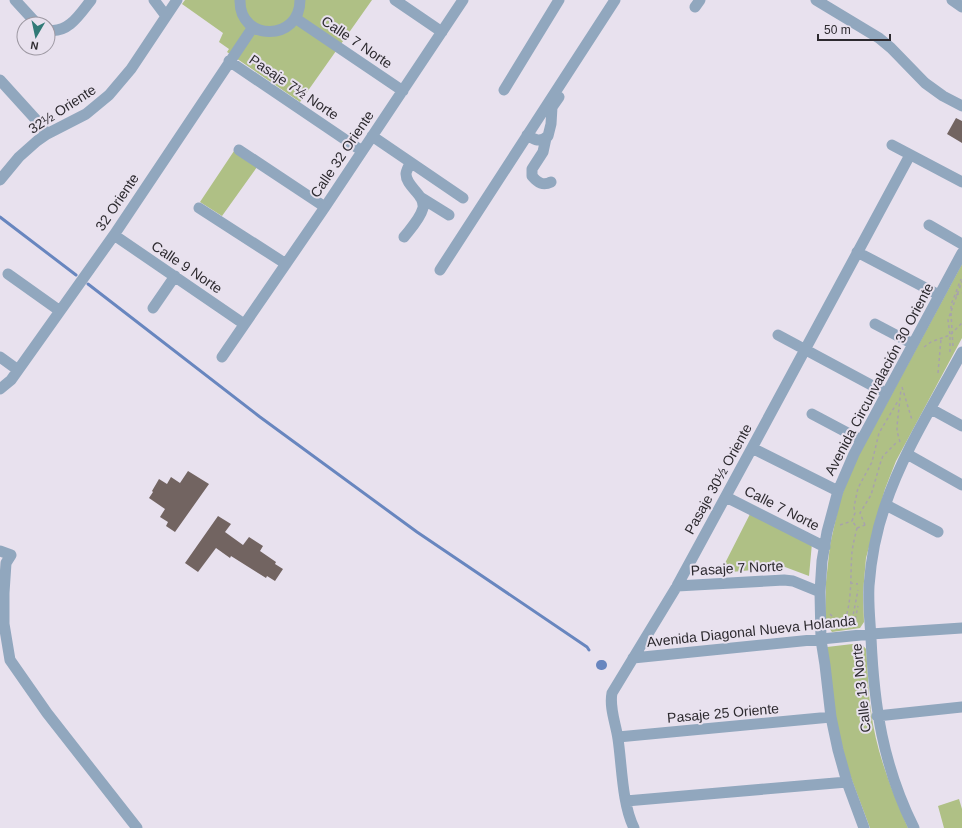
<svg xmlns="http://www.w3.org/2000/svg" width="962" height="828" font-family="Arial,sans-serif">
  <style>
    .green { fill: #afc085 }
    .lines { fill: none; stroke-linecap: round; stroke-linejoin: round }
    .stream { stroke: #6886bf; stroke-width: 3 }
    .canal { stroke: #6886bf; stroke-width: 10 }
    .building { fill: #726461 }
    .path { stroke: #a8a2ac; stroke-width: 1.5; stroke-dasharray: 3 3; stroke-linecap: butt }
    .minor { stroke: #91a7be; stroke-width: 11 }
    .labels { text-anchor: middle; stroke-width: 4; stroke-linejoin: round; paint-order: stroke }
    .street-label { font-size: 14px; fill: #2d2a2f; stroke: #e8e1ee }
  </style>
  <rect width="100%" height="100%" fill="#e8e1ee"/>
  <!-- green -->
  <path class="green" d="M 185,0 L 372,0 L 300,102 L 227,52 L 229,49 L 219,42 L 223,33 L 182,4 Z
    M 234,151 L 257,167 L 222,216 L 200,202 Z
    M 962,264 L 962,338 L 896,461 L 885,489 L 866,558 L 863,593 L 864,622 L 860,628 L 832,632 L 825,622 L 826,582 L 830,545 L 840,500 L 854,464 Z
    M 750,514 L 812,543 L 809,576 L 785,567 L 720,573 Z
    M 861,643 L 866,649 C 868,670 868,690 871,711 C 876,752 892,791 908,828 L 870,828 L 847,767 L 836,720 L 827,647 Z
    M 959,799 L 962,809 L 962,828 L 944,828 L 938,806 Z"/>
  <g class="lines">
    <!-- stream -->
    <path class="stream" d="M 0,217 L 76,275
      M 88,284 L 260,417 L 417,532 L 587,647 L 589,650"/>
    <!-- canal -->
    <path class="canal" d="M 601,665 L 602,665"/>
  </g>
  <!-- building -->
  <path class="building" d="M 956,118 L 962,121 L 962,143 L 947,134 Z
    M 188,471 L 209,484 L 175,532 L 166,526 L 168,522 L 160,517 L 165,509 L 149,498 L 153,492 L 152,491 L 159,479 L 167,484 L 171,477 L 180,483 Z
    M 218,516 L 231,524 L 225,532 L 243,545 L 249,537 L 263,546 L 260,551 L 276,562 L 275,564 L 283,569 L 275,581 L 267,576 L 266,578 L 231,556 L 230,558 L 216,548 L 198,572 L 185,563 Z"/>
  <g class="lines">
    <!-- path -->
    <path class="path" d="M 956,295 L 962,293
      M 951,309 L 951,305 L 961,279
      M 951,313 L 953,347
      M 924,347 L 931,342 L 950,335 L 962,323
      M 950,352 L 950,335 L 948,320 L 962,281
      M 938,373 L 941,339
      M 902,387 L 912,420
      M 900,442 L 897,431 L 897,426 L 901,389
      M 852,521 L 855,513 L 854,507 L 858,488 L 872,462 L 879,433 L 898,401
      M 840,525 L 852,521
      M 865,525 L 860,513 L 871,495 L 881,461 L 883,456 L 898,441
      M 857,528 L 865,525 L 868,526
      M 850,583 L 858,584
      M 830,614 L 842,626
      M 842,625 C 853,608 850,573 852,552 C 853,544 855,536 857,528 L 853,522
      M 854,625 L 858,606
      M 851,626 L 858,590"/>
    <!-- minor -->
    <path class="minor" d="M 15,0 L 37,24
      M 154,0 L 166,16
      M 240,0 C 239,42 300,42 300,0
      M 395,0 L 442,32
      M 816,0 L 879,38 L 891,48 L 925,83 L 943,96 L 962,106
      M 952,0 L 962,7
      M 695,7 L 700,0
      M 295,18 L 403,91
      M 48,30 C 68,34 80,14 91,0
      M 229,61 L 362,151
      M 0,80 L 39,123 L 47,134
      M 504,90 L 559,0
      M 527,135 C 535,140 540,143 548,136 L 551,124 L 552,107 L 559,97
      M 372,136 L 463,198
      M 546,138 L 543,152 L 532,169 L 532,176 C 538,183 543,186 551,182
      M 892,145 L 962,182
      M 239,150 L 325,207
      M 0,180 L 19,157 L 37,141 L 47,134 L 86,114 L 109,95 L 131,69 L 177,0
      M 420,197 L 449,215
      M 199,208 L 286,264
      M 929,225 L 962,244
      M 114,235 L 244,324
      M 404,237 C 411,228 420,219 423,208 C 425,194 406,187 406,174 C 406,171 409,166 410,163
      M 857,252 L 939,295
      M 440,270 L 615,0
      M 8,274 L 60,311
      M 153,308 L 175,276
      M 875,324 L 913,344
      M 778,335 L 886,393
      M 0,357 L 18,370
      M 222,357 L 325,207 L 463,0
      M 0,389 L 11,380 L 114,235 L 253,27
      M 931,409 L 962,426
      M 812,414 L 861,440
      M 752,448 L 838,491
      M 907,454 L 962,485
      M 726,497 L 825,547
      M 886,505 L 938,532
      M 0,551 L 11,555 L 6,563 L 4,593 L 4,624 L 10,660 L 47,713 L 137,828
      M 677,586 L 784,580 L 793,581 L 820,592
      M 633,658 L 871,634 L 962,628
      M 877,716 L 962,707
      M 618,737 L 831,717
      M 626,801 L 847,782
      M 634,828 C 622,804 622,766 618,739 C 616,724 609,708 612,693 L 677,586 L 752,448 L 910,155
      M 864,828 L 847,782 L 838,750 L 831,717 L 825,665 L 821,640 L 820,592 L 822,561 L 827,532 L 838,491 L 854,454 L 962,253
      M 914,828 C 883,766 874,706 871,638 C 870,621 868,603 869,586 C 871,559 876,532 885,506 C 903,452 935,402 962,352"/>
  </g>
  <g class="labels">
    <!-- street labels -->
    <g class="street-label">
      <text transform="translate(357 42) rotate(34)" y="5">Calle 7 Norte</text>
      <text transform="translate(294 87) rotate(34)" y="5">Pasaje 7½ Norte</text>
      <text transform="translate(62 109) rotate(-33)" y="5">32½ Oriente</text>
      <text transform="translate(342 154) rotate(-56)" y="5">Calle 32 Oriente</text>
      <text transform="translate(117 202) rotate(-56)" y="5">32 Oriente</text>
      <text transform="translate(187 267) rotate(34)" y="5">Calle 9 Norte</text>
      <text transform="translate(879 379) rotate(-62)" y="5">Avenida Circunvalación 30 Oriente</text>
      <text transform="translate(718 479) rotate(-61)" y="5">Pasaje 30½ Oriente</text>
      <text transform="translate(782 508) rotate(27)" y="5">Calle 7 Norte</text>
      <text transform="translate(737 568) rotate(-3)" y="5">Pasaje 7 Norte</text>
      <text transform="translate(751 631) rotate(-6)" y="5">Avenida Diagonal Nueva Holanda</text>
      <text transform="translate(861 688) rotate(-96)" y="5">Calle 13 Norte</text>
      <text transform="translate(723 713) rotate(-5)" y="5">Pasaje 25 Oriente</text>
    </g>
  </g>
  <!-- north arrow -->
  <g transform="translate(36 36) rotate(189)"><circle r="19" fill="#e8e1ee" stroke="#9d98a2"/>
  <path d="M0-3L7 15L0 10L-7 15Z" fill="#317a77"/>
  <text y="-6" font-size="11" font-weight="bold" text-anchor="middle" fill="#2d2a2f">N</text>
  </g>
  <!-- scale -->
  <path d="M818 34v6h72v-6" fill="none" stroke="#2d2a2f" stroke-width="2"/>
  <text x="824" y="34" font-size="12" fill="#2d2a2f" stroke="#e8e1ee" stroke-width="3" paint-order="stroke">50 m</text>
</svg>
